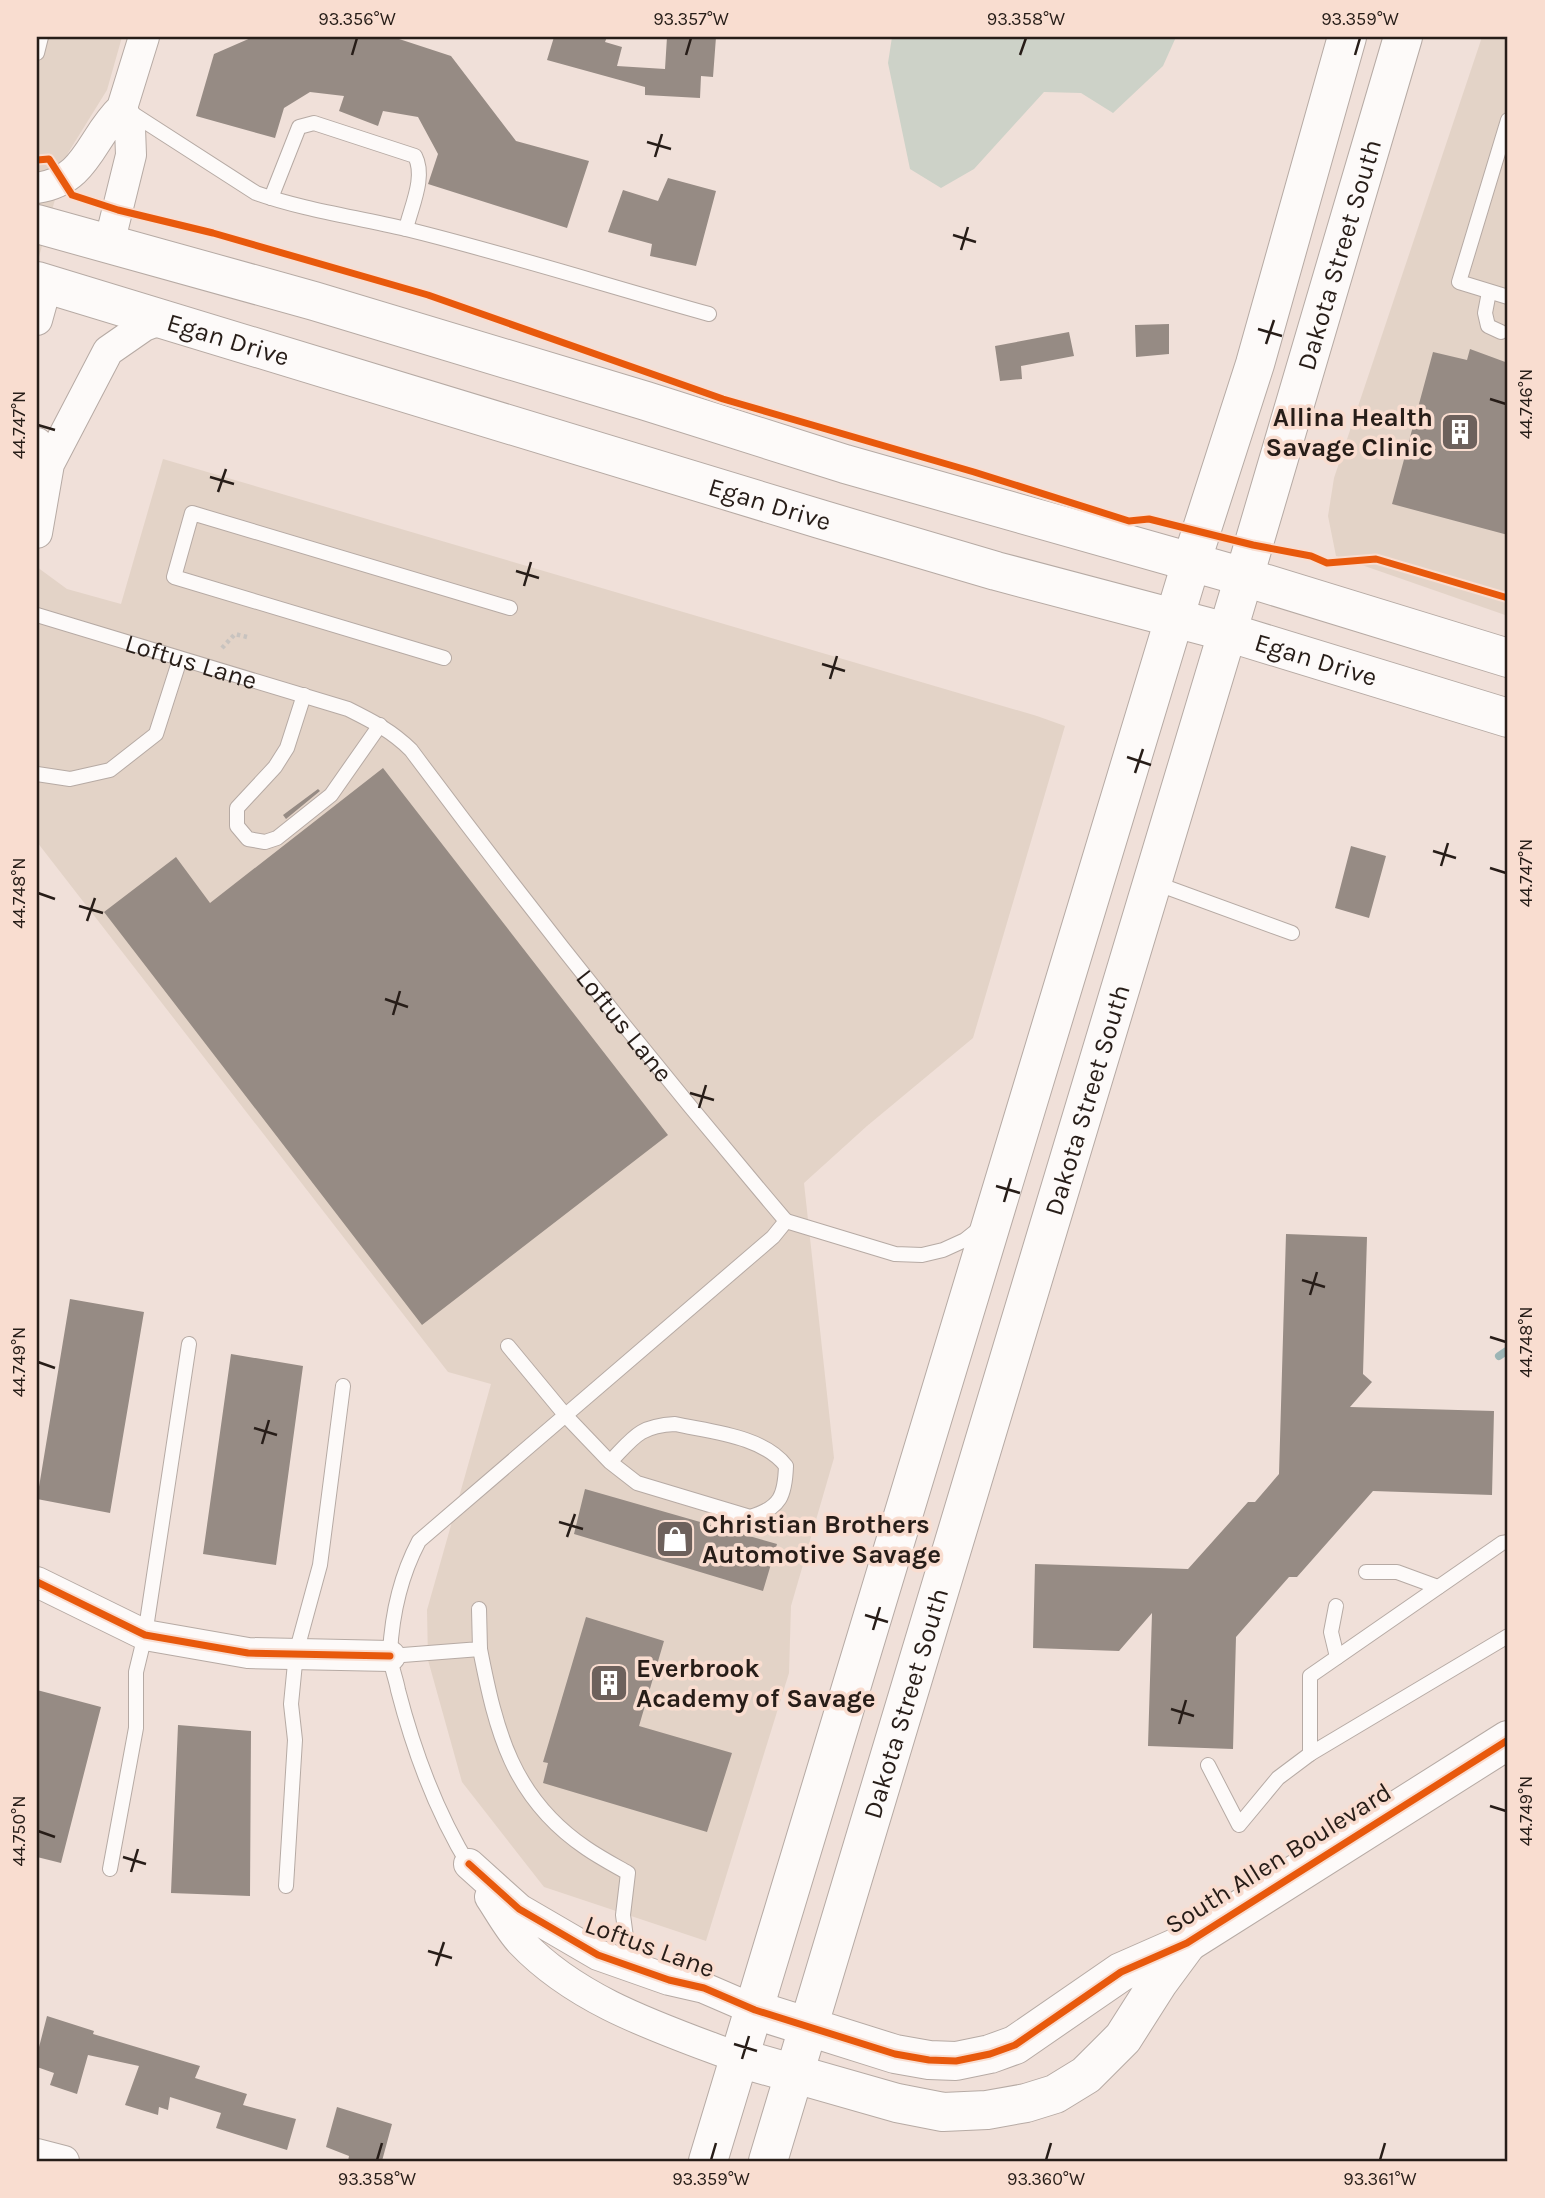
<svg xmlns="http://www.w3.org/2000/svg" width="1545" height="2198" font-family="Karla,sans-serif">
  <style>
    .commercial { fill: #e3d3c7 }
    .green { fill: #cdd2c8 }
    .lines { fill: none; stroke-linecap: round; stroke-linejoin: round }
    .stream { stroke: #9db5b5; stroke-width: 8 }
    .building { fill: #968b84 }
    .lane-casing { stroke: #b6aaa4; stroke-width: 16 }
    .street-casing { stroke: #b6aaa4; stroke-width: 32 }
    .secondary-casing { stroke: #b6aaa4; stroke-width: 40 }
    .highway-casing { stroke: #b6aaa4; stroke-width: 40 }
    .path { stroke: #c8c3bf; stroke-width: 4.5; stroke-dasharray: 3.5 3.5; stroke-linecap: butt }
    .lane { stroke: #fdfaf9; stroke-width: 14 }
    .street { stroke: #fdfaf9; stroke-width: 30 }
    .secondary { stroke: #fdfaf9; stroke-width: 38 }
    .highway { stroke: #fdfaf9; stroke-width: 38 }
    .cycleway-casing { stroke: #f9ddd0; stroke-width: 11 }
    .cycleway { stroke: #e8590c; stroke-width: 7 }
    .ticks { fill: none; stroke: #271d18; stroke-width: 2.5 }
    .labels { text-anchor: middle; stroke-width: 7; stroke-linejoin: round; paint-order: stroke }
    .street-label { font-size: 26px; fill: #271d18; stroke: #f9ddd0 }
    .poi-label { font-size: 26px; font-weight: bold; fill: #271d18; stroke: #f9ddd0; text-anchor: start }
    .neatline { fill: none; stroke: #271d18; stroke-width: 2.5 }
    .ticks-label { font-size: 18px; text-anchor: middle; fill: #271d18 }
  </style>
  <rect width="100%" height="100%" fill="#f0e0d9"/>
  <!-- commercial -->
  <path class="commercial" d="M 37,37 L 122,37 L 107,90 L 68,153 L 37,264 Z
    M 1482,37 L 1508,37 L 1508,616 L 1336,556 L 1328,516 L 1334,478 Z
    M 163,459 L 1037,716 L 1065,726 L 973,1038 L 867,1126 L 804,1183 L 834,1458 L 791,1606 L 789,1673 L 706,1941 L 544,1887 L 462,1782 L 428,1660 L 427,1610 L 491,1384 L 448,1372 L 37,842 L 37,567 L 67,589 L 121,604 Z"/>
  <!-- green -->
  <path class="green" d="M 892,37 L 1176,37 L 1163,66 L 1113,113 L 1081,93 L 1044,92 L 974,169 L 941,188 L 910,169 L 888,63 Z"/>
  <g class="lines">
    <!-- stream -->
    <path class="stream" d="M 1499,1356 L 1508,1350"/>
  </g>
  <!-- building -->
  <path class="building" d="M 253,37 L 393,37 L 451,56 L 516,141 L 589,161 L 567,228 L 428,184 L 438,154 L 418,117 L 383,111 L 378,126 L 339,111 L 344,96 L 310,92 L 284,108 L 275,138 L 196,116 L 214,54 Z
    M 554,37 L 607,37 L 605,42 L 622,47 L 617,66 L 665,69 L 667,37 L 716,37 L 713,77 L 701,76 L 700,98 L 645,95 L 645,87 L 547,60 Z
    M 668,178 L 716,191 L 696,266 L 650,256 L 652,244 L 608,232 L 623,190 L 658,201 Z
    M 1169,324 L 1169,354 L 1136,357 L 1135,325 Z
    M 1069,332 L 1074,356 L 1021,366 L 1022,379 L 1000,381 L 995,346 Z
    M 1470,349 L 1508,363 L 1508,535 L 1392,504 L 1433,352 L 1467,360 Z
    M 383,768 L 668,1135 L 422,1325 L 104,912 L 176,857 L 210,903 Z
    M 318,789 L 320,791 L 286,819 L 283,815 Z
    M 1351,846 L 1386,856 L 1369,918 L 1335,908 Z
    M 1286,1234 L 1367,1237 L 1363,1374 L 1372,1382 L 1350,1407 L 1494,1411 L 1492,1495 L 1373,1491 L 1297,1577 L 1289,1577 L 1236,1637 L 1233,1749 L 1148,1746 L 1152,1613 L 1119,1651 L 1033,1648 L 1035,1564 L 1188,1569 L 1248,1502 L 1255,1502 L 1279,1474 Z
    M 70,1299 L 144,1312 L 110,1513 L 37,1499 Z
    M 231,1354 L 303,1366 L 276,1565 L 203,1554 Z
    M 585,1489 L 777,1544 L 763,1591 L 574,1534 Z
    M 586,1617 L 664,1641 L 639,1726 L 732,1753 L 707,1832 L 543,1783 L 548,1763 L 543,1762 Z
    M 37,1690 L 101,1707 L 61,1863 L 37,1857 Z
    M 178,1725 L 251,1731 L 250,1896 L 171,1893 Z
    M 47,2016 L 94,2031 L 93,2034 L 200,2066 L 195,2078 L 247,2094 L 243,2105 L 296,2119 L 287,2150 L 216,2128 L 221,2113 L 170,2097 L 168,2110 L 159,2107 L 158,2115 L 125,2105 L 139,2066 L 88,2055 L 77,2094 L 50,2085 L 54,2073 L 37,2067 L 37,2055 Z
    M 337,2107 L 392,2124 L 382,2161 L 348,2161 L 349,2156 L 326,2147 Z"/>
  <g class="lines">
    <!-- lane casing -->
    <g class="lane-casing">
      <g id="lane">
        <path d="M 37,53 L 41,37"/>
        <path d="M 127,110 L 256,193 C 304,210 356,217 406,229 C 508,254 608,286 709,314"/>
        <path d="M 1508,120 L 1459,282 L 1508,297"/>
        <path d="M 271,198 L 299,127 L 314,123 L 415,156 C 426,177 411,207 406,229"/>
        <path d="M 1489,292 L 1485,313 L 1488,326 L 1501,332"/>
        <path id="s1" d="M 37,615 L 348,709 C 372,721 392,731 411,750 C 531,911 656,1068 786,1221 L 773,1237 L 419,1541 C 401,1575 392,1614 390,1653 C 390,1665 396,1678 398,1690 C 414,1752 436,1812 470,1867"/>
        <path d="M 444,658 L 174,577 L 192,513 L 510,608"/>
        <path d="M 304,695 L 287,748 L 275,767 L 237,808 L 237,826 L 248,839 L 265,842 L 277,838 L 331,795 L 380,725"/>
        <path d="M 37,774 L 70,779 L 110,770 L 156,734 L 180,659"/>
        <path d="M 1155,883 L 1292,933"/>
        <path d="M 786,1221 L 895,1254 L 922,1255 L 943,1250 L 965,1240 L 980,1228"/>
        <path d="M 508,1346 L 566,1416 L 610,1462 L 637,1483 L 750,1517 C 781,1508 785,1495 786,1466 C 763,1436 711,1432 675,1424 C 639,1426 634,1437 610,1462"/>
        <path d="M 1366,1572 L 1397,1572 L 1438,1587"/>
        <path d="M 1336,1606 L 1331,1632 L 1337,1657"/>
        <path d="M 480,1649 C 496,1731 512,1798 586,1848 C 599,1857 614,1865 628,1873 L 623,1915 L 630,1967"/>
        <path d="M 390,1656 L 480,1649 L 479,1609"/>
        <path d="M 1310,1754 L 1310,1676 L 1502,1543 L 1508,1542"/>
        <path d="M 1208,1765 L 1239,1825 L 1278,1778 L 1310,1754 L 1508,1636"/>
        <path d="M 110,1869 L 136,1728 L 136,1672 L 145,1635 L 189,1344"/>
        <path d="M 286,1886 L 295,1740 L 291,1704 L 296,1653 L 320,1565 L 343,1386"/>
      </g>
    </g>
    <!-- street casing -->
    <g class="street-casing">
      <path id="street" d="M 122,108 L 144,37
        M 37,188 C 88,180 90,138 122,108 L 130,128 L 131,155 L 109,244
        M 37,320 L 47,284
        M 37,443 L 49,464 L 108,351 L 144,326 L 165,318
        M 37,533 L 49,464
        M 37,1582 L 145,1635 L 248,1653 L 390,1656
        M 469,1864 L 519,1909 L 598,1955 L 669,1980 L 704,1988 L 755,2010
        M 490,1897 C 500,1912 509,1929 521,1942 C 579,2003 663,2029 739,2058
        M 37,2154 L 64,2161"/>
    </g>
    <!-- secondary casing -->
    <g class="secondary-casing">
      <g id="secondary">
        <path d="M 755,2010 L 895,2054 L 929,2060 L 956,2061 L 990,2054 L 1015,2045 L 1121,1972 L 1187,1943 L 1508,1740"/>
        <path d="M 739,2058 L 897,2103 L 943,2112 L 987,2110 L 1026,2103 L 1055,2094 L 1086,2075 L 1123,2038 L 1158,1983 L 1186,1945"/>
        <path d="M 708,2161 L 1191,563 L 1255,364 L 1347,37"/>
        <path id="s2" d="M 768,2161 L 1244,577 L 1403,37"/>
      </g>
    </g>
    <!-- highway casing -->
    <g class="highway-casing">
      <g id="highway">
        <path d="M 37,224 L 314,301 L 646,401 L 845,464 L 1244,577 L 1508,658"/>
        <path id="s3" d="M 37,281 L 820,519 L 996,571 L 1227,632 L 1508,718"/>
      </g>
    </g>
    <!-- path -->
    <path class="path" d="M 222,648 L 235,634 L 247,637"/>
    <!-- lane -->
    <use href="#lane" class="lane"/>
    <!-- street -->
    <use href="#street" class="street"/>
    <!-- secondary -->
    <use href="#secondary" class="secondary"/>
    <!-- highway -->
    <use href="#highway" class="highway"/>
    <!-- cycleway casing -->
    <g class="cycleway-casing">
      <path id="cycleway" d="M 37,160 L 49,159 L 72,195 L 118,210 L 213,233 L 428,295 L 723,399 L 974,472 L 1129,521 L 1149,519 L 1253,545 L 1311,556 L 1327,563 L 1376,559 L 1508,598
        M 37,1582 L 145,1635 L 248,1653 L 390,1656
        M 469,1864 L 519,1909 L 598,1955 L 669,1980 L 704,1988 L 755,2010 L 895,2054 L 929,2060 L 956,2061 L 990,2054 L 1015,2045 L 1121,1972 L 1187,1943 L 1508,1740"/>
    </g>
    <!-- cycleway -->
    <use href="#cycleway" class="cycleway"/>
  </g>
  <!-- ticks -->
  <path class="ticks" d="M 352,55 L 357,38M 686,55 L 691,38M 1020,55 L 1026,38M 1355,55 L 1360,38M 647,142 L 671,149M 655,157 L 662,134M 953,235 L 976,242M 961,250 L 968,227M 1258,329 L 1282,336M 1266,344 L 1274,320M 1490,399 L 1506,404M 38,425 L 55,430M 210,477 L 234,484M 218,492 L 226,469M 516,571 L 539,578M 524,586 L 531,562M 822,664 L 845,671M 830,679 L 837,656M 1127,757 L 1151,765M 1135,773 L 1143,749M 1433,851 L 1456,858M 1441,866 L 1448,843M 1490,868 L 1506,873M 38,893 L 55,899M 79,906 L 103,913M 87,921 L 95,898M 385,999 L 408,1007M 393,1015 L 400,991M 690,1093 L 714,1100M 699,1108 L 706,1085M 996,1186 L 1020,1193M 1004,1202 L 1011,1178M 1302,1280 L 1325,1287M 1310,1295 L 1317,1272M 1490,1337 L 1506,1342M 38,1362 L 55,1368M 254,1428 L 277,1435M 262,1444 L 269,1420M 559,1522 L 583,1529M 567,1537 L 575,1514M 865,1615 L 888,1622M 873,1630 L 880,1607M 1171,1709 L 1194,1716M 1179,1724 L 1186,1700M 1490,1806 L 1506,1811M 38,1831 L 55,1837M 123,1857 L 146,1864M 131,1872 L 138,1849M 428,1951 L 452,1958M 436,1966 L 444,1942M 734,2044 L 757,2051M 742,2059 L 749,2036M 377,2160 L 382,2143M 711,2160 L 716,2143M 1046,2160 L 1051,2143M 1380,2160 L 1385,2143"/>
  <!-- icons -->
  <defs>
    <g id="building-square" transform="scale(2.0125)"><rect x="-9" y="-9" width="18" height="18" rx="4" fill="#6d615c" stroke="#f9ddd0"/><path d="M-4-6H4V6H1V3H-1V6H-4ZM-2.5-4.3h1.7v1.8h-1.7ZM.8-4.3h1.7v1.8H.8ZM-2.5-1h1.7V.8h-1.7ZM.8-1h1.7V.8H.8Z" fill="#fff"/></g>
    <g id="shop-square" transform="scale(2.0125)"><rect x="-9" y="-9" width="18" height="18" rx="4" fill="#6d615c" stroke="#f9ddd0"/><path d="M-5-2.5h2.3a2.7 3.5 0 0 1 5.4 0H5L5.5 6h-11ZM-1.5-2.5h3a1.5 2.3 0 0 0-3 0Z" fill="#fff"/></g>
  </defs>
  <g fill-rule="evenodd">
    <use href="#building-square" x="1460" y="432"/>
    <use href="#shop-square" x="675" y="1539"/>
    <use href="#building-square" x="609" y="1683"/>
  </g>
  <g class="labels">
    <!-- street labels -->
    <g class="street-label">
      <text dy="9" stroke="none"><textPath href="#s2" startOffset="1990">Dakota Street South</textPath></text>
      <text dy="9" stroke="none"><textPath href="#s3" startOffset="200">Egan Drive</textPath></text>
      <text dy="9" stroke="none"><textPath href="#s3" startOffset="766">Egan Drive</textPath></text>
      <text dy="9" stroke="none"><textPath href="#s3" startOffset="1334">Egan Drive</textPath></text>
      <text dy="9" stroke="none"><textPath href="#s1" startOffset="161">Loftus Lane</textPath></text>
      <text dy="9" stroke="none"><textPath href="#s1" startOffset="749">Loftus Lane</textPath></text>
      <text dy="9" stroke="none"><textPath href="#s2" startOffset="1108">Dakota Street South</textPath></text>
      <text dy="9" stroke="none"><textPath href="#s2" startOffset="478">Dakota Street South</textPath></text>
      <text transform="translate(1278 1858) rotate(-32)" y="9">South Allen Boulevard</text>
      <text transform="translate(650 1946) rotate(20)" y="9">Loftus Lane</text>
    </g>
    <!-- poi labels -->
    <g class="poi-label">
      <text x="1433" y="426" text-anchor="end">Allina Health<tspan x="1433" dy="30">Savage Clinic</tspan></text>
      <text x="702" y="1533">Christian Brothers<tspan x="702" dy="30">Automotive Savage</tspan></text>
      <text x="636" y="1677">Everbrook<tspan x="636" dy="30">Academy of Savage</tspan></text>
    </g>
  </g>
  <!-- border -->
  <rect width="1545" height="2198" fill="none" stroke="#f9ddd0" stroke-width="77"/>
  <rect x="38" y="38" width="1468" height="2122" class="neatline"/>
  <g class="ticks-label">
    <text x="357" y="25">93.356°W</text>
    <text x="691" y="25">93.357°W</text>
    <text x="1026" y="25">93.358°W</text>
    <text x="1360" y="25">93.359°W</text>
    <text transform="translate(1526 404) rotate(-90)" y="6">44.746°N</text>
    <text transform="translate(19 425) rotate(-90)" y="6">44.747°N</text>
    <text transform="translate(1526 873) rotate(-90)" y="6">44.747°N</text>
    <text transform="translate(19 893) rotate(-90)" y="6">44.748°N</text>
    <text transform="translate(1526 1342) rotate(-90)" y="6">44.748°N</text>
    <text transform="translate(19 1362) rotate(-90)" y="6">44.749°N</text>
    <text transform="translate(1526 1811) rotate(-90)" y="6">44.749°N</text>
    <text transform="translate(19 1831) rotate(-90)" y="6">44.750°N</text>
    <text x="377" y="2185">93.358°W</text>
    <text x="711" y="2185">93.359°W</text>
    <text x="1046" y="2185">93.360°W</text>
    <text x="1380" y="2185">93.361°W</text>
  </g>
</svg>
